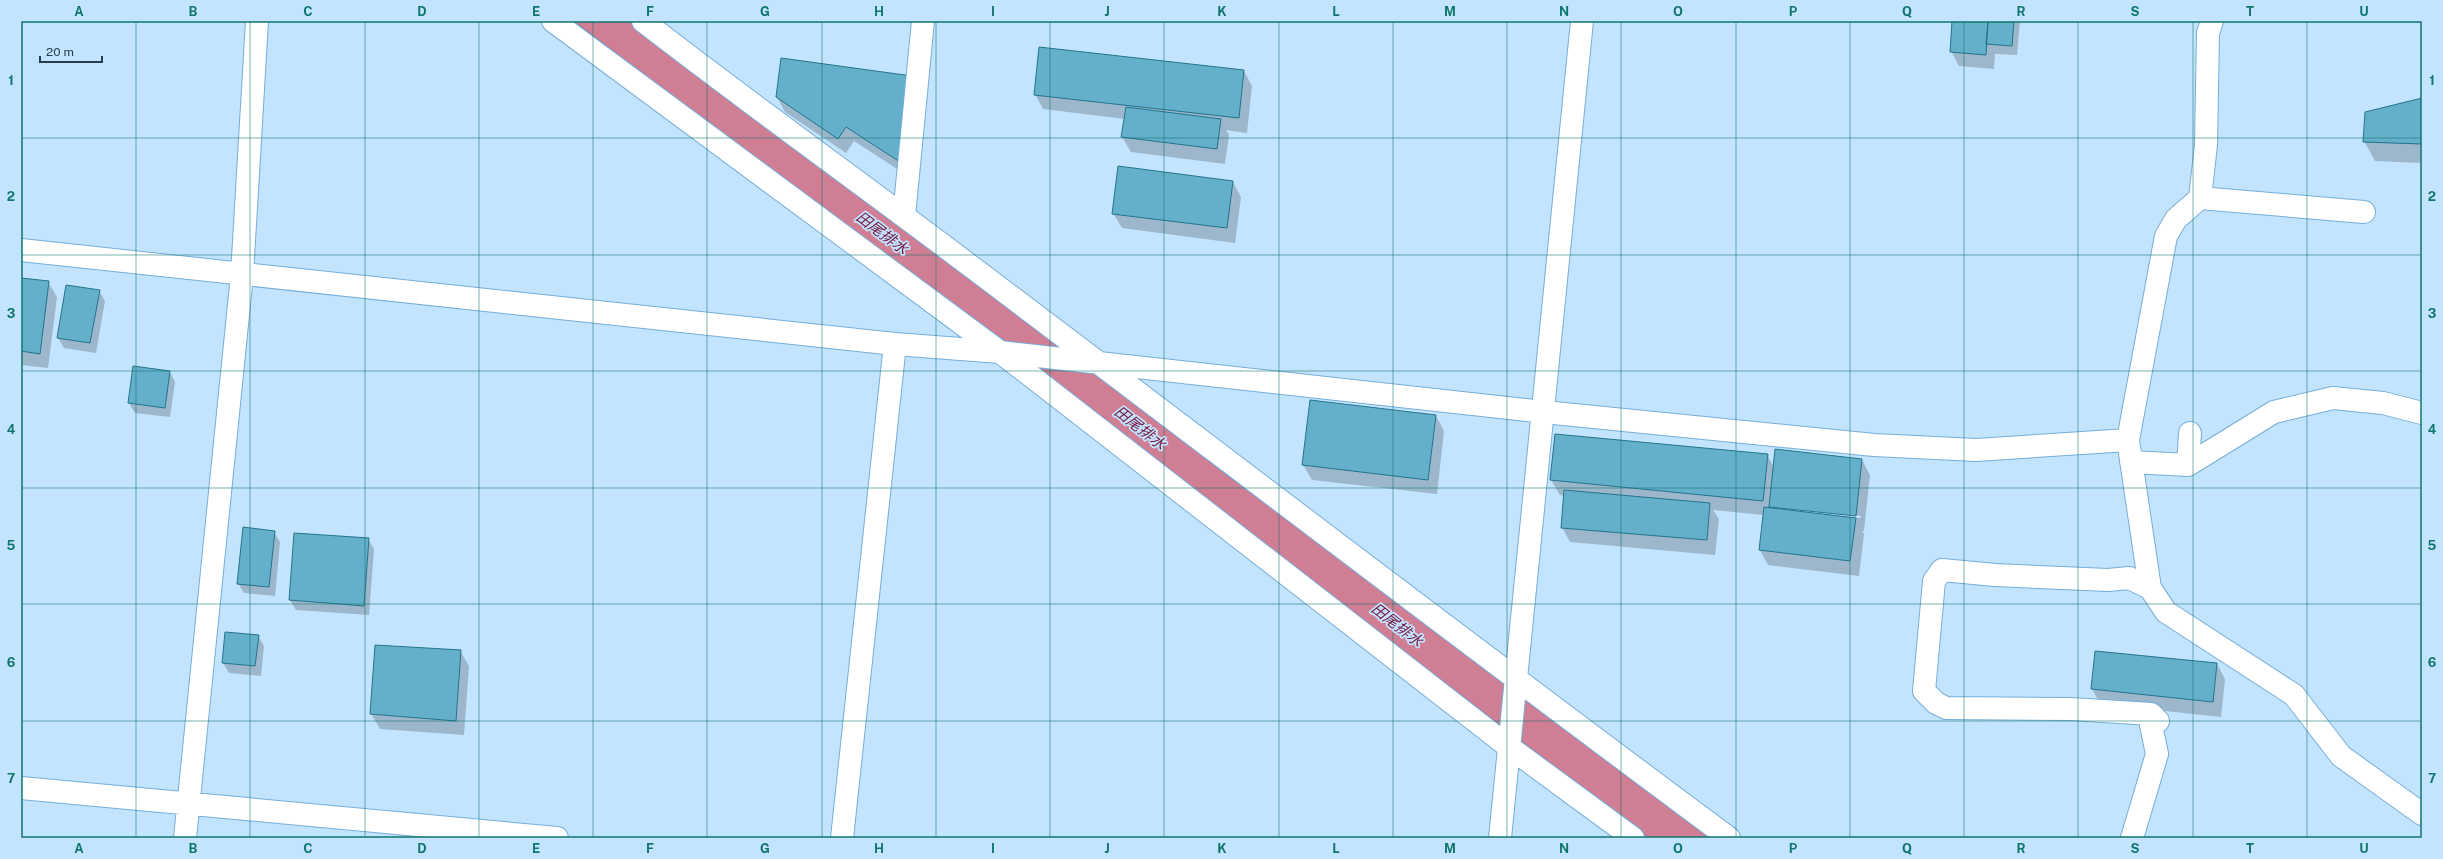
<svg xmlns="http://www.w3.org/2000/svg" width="2443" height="859" font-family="'Public Sans','Noto Sans TC',sans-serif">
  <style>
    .water { fill: #d07e94; stroke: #9d6a7f }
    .shadow { fill: #0003; fill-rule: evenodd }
    .building { fill: #64b0ca; stroke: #22748c }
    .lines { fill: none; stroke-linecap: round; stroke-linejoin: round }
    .minor-casing { stroke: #77add8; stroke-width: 24 }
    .minor { stroke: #fff; stroke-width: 22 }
    .grid { fill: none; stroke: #0f766e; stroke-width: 1; stroke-opacity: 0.55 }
    .labels { text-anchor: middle; stroke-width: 3.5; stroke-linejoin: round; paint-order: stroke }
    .water-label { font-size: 15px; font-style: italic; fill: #78163d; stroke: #c3e4fe }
    .neatline { fill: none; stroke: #0f766e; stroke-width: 1.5 }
    .grid-label { font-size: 13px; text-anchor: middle; font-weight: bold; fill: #0f766e }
  </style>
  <rect width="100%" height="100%" fill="#c3e4fe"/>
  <!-- water -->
  <path class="water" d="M 574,21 L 630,21 L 1711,838 L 1649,838 Z"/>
  <!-- shadow -->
  <path class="shadow" d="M 1953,21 L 2020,21 L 2017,55 L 1995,54 L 1994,69 L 1959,66 L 1951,51 Z
    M 1244,71 L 1252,86 L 1247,133 L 1226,130 L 1229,135 L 1225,164 L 1131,152 L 1122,137 L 1125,119 L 1043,109 L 1035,94 Z
    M 912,77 L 908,176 L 854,141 L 846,153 L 785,112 L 777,97 Z
    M 2422,99 L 2422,163 L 2375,161 L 2364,141 Z
    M 1233,182 L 1241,197 L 1235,243 L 1122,228 L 1113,213 Z
    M 21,279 L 48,282 L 57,297 L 48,368 L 21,365 Z
    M 99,291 L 105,301 L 96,353 L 64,348 L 58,338 Z
    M 170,372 L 175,382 L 170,417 L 135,413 L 129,403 Z
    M 1436,416 L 1444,431 L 1437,494 L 1312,480 L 1303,465 Z
    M 1556,435 L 1767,455 L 1774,467 L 1862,460 L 1870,475 L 1864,531 L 1862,531 L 1864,534 L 1859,576 L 1768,565 L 1760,550 L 1764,515 L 1713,510 L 1719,519 L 1715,555 L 1570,542 L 1562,527 L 1565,496 L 1560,495 L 1551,480 ZM 1778,507 L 1861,516 L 1860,518 L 1778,509 Z
    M 274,532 L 280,542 L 275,596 L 244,593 L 238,583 Z
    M 295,534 L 368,539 L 374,549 L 369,615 L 296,610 L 290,600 Z
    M 258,636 L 264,646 L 261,676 L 229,673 L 223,663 Z
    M 376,646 L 460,651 L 469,666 L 464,735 L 380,729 L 371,714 Z
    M 2217,664 L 2225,679 L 2221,717 L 2100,704 L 2092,689 Z"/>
  <!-- building -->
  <path class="building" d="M 1952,21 L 1988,21 L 1986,55 L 1950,52 Z
    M 1988,21 L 2014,21 L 2012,46 L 1986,44 Z
    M 1039,47 L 1244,70 L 1239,118 L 1034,95 Z
    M 781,58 L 912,76 L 900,162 L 846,127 L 838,139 L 776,97 Z
    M 2422,98 L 2422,144 L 2363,142 L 2365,112 Z
    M 1126,107 L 1221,119 L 1217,149 L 1121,137 Z
    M 1118,166 L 1233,181 L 1227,228 L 1112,214 Z
    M 21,278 L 49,281 L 40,354 L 21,351 Z
    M 66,285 L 100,290 L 90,343 L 57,338 Z
    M 133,366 L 170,371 L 165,408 L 128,403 Z
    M 1310,400 L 1436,415 L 1428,480 L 1302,465 Z
    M 1555,434 L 1768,454 L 1763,501 L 1550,480 Z
    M 1775,449 L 1862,459 L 1856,516 L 1769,507 Z
    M 1564,490 L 1710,503 L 1707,540 L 1561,528 Z
    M 1764,507 L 1856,518 L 1850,561 L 1759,550 Z
    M 243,527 L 275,531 L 269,587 L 237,584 Z
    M 294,533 L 369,538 L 364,606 L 289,600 Z
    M 225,632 L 259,635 L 255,666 L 222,663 Z
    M 375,645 L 461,650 L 456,721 L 370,714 Z
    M 2095,651 L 2217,663 L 2213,702 L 2091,689 Z"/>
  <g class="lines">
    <!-- minor casing -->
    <g class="minor-casing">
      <path id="minor" d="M 553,21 L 1000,352 L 1509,747 L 1633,838
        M 643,21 C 758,110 877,195 993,283 C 1238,468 1482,655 1729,838
        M 2212,21 L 2208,33 L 2206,145 L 2200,198 L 2176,219 L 2166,236 L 2128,440 L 2150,588 L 2166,612 L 2294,695 L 2341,756 L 2422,814
        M 2200,198 L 2364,212
        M 904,216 L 923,21
        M 21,250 L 895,344 L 1000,352 L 1544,412 L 1874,445 L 1976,450 L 2128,440
        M 2131,462 L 2188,465 L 2274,412 L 2333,398 L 2383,403 L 2422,413
        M 2188,465 L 2190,433
        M 21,788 L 557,838
        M 185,838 L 242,275 L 257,21
        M 842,838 L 895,344
        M 1500,838 L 1582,21
        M 2132,838 L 2157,754 L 2151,725 L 2158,721 L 2151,714 L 2071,709 L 1946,708 L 1936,703 L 1924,691 L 1934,581 L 1942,570 L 1995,575 L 2108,580 L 2129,578 L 2150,588"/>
    </g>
    <!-- minor -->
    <use href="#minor" class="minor"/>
  </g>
  <!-- grid -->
  <path class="grid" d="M 136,21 L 136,838M 250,21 L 250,838M 365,21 L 365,838M 479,21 L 479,838M 593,21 L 593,838M 707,21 L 707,838M 822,21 L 822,838M 936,21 L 936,838M 1050,21 L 1050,838M 1164,21 L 1164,838M 1279,21 L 1279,838M 1393,21 L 1393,838M 1507,21 L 1507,838M 1621,21 L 1621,838M 1736,21 L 1736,838M 1850,21 L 1850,838M 1964,21 L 1964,838M 2078,21 L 2078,838M 2193,21 L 2193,838M 2307,21 L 2307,838M 21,138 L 2422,138M 21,255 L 2422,255M 21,371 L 2422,371M 21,488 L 2422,488M 21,604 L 2422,604M 21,721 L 2422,721"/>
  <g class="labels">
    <!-- water labels -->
    <g class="water-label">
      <text transform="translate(882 233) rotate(37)" y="5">田尾排水</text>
      <text transform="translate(1140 428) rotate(38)" y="5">田尾排水</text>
      <text transform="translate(1397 625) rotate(38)" y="5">田尾排水</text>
    </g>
  </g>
  <!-- border -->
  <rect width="2443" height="859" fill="none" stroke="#c3e4fe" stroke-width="44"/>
  <!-- scale -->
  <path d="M40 56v6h62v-6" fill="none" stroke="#263d4e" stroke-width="2"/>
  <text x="46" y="56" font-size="12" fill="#263d4e" stroke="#c3e4fe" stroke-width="3" paint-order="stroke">20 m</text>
  <rect x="22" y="22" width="2399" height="815" class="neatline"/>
  <g class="grid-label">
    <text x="79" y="16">A</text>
    <text x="193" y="16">B</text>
    <text x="308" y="16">C</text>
    <text x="422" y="16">D</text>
    <text x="536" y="16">E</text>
    <text x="650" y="16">F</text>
    <text x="765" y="16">G</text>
    <text x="879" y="16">H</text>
    <text x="993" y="16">I</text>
    <text x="1107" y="16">J</text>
    <text x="1222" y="16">K</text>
    <text x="1336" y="16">L</text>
    <text x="1450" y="16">M</text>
    <text x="1564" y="16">N</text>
    <text x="1678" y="16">O</text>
    <text x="1793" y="16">P</text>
    <text x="1907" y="16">Q</text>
    <text x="2021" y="16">R</text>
    <text x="2135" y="16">S</text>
    <text x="2250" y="16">T</text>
    <text x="2364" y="16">U</text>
    <text x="11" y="85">1</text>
    <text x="2432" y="85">1</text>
    <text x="11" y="201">2</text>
    <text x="2432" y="201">2</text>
    <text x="11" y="318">3</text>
    <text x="2432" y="318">3</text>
    <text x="11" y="434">4</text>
    <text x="2432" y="434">4</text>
    <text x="11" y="550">5</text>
    <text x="2432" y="550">5</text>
    <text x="11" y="667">6</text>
    <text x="2432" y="667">6</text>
    <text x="11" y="783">7</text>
    <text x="2432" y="783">7</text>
    <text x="79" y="853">A</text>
    <text x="193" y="853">B</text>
    <text x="308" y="853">C</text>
    <text x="422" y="853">D</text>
    <text x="536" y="853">E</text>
    <text x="650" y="853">F</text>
    <text x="765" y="853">G</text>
    <text x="879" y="853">H</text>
    <text x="993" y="853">I</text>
    <text x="1107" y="853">J</text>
    <text x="1222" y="853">K</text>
    <text x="1336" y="853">L</text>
    <text x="1450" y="853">M</text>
    <text x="1564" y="853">N</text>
    <text x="1678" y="853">O</text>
    <text x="1793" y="853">P</text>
    <text x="1907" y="853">Q</text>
    <text x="2021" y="853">R</text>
    <text x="2135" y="853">S</text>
    <text x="2250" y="853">T</text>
    <text x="2364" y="853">U</text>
  </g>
</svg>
